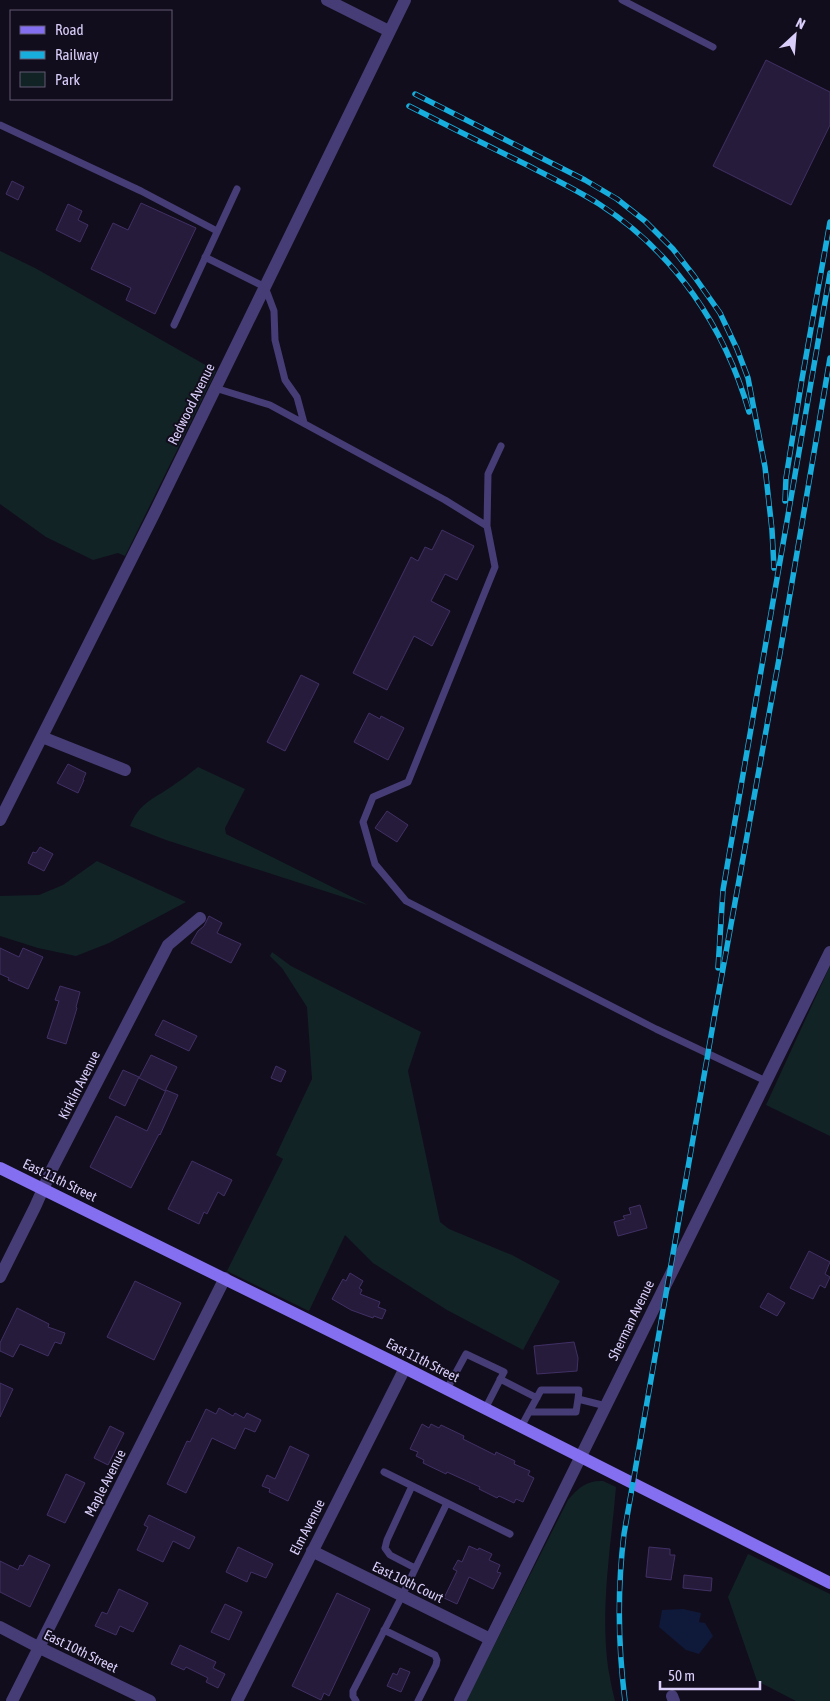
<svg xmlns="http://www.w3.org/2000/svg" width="830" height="1701" font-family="'Asap Condensed',sans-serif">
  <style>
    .green { fill: #112325 }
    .water { fill: #0f1939 }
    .building { fill: #261b3b; stroke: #413065 }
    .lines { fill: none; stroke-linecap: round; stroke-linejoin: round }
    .service { stroke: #473d76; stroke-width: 7 }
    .minor { stroke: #473d76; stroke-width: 12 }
    .tertiary { stroke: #473d76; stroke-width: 12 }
    .secondary { stroke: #836ff0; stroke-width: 12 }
    .rail-casing { stroke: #17aedd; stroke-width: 5.5 }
    .rail { stroke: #120d1c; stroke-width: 4; stroke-dasharray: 11; stroke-linecap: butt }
    .labels { text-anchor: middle; stroke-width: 4; stroke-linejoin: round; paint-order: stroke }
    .street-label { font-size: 14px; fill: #d9cefa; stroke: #120d1c }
  </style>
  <rect width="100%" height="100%" fill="#120d1c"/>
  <!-- green -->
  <path class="green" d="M 0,251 L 35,268 L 216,371 L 125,556 L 118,553 L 93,560 L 46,537 L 0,504 Z
    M 198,767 L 245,789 L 225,828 L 226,834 L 368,905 L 166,840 L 130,826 C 140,801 155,799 175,784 C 183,779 190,773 198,767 Z
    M 97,861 L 186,902 L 109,943 L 76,956 L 38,948 L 0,936 L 0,896 L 39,895 L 63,885 Z
    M 272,952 L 291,966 L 421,1032 L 408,1071 L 440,1222 L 449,1229 L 512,1255 L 560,1281 L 523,1350 L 447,1310 L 373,1263 L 345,1235 L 309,1311 L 227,1271 L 283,1159 L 276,1155 L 312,1079 L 307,1007 L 282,968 L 270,956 Z
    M 830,966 L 830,1136 L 766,1105 Z
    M 603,1481 L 616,1487 C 611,1546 600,1608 608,1667 C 610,1678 612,1690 615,1701 L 466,1701 L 568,1500 C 578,1488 587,1480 603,1481 Z
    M 748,1554 L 830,1594 L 830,1701 L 796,1701 L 757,1681 L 728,1597 Z"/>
  <!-- water -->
  <path class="water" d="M 683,1609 L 701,1613 L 699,1622 L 705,1623 L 713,1636 L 699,1654 L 686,1650 L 659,1627 L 662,1610 Z"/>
  <!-- building -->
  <path class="building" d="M 766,60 L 830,92 L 830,125 L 791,205 L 713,166 Z
    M 12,181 L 24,187 L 18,200 L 6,194 Z
    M 141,203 L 196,228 L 155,314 L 126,300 L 131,288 L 91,269 L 113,223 L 128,230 Z
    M 68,204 L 82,211 L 78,220 L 88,225 L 80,242 L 56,230 Z
    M 442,530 L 474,546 L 457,580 L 445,574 L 431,601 L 450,611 L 432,646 L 414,636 L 387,690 L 353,673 L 411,557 L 418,561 L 425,547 L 432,550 Z
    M 301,675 L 319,684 L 285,751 L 267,742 Z
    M 369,713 L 380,719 L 381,716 L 404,728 L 388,760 L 354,742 Z
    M 68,764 L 86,773 L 83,780 L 84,780 L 78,793 L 57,783 Z
    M 387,811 L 408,825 L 397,842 L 375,828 Z
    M 40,847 L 53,854 L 44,871 L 28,863 L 33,852 L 36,853 Z
    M 209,916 L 222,923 L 217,933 L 241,944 L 231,963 L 191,943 L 198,931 L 204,926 Z
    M 0,948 L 19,957 L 23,948 L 43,957 L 28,989 L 8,980 L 9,978 L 0,974 Z
    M 60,986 L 80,992 L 76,1007 L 77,1008 L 66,1044 L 47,1038 L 59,1001 L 55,1000 Z
    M 163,1020 L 197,1036 L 189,1051 L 155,1035 Z
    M 151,1055 L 177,1067 L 165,1091 L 139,1078 Z
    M 276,1066 L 286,1071 L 281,1082 L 271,1078 Z
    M 123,1070 L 139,1077 L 125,1106 L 109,1098 Z
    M 166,1090 L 178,1095 L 160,1135 L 159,1134 L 131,1188 L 90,1167 L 116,1116 L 147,1131 Z
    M 192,1161 L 232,1180 L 224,1196 L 218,1192 L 207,1214 L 204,1212 L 199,1224 L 168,1209 Z
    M 640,1205 L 647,1228 L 618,1236 L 614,1222 L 625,1219 L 623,1216 L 631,1214 L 629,1208 Z
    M 809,1251 L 830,1262 L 825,1274 L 830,1277 L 825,1288 L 820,1285 L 813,1299 L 790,1288 Z
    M 350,1273 L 363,1281 L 359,1288 L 362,1290 L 360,1294 L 380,1302 L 378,1307 L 386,1310 L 382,1319 L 374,1316 L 373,1318 L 351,1310 L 332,1299 L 343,1279 L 346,1281 Z
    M 135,1281 L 181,1303 L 154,1360 L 107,1337 Z
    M 768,1293 L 785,1303 L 777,1316 L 760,1307 Z
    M 17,1308 L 49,1324 L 48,1327 L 65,1333 L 61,1344 L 55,1342 L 48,1356 L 20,1344 L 13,1357 L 0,1351 L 0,1343 Z
    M 574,1342 L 578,1358 L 577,1371 L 537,1374 L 534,1346 Z
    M 0,1383 L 13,1389 L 0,1417 Z
    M 219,1408 L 233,1416 L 235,1413 L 244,1418 L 247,1413 L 261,1420 L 255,1432 L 245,1428 L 235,1449 L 212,1438 L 186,1493 L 167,1484 L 187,1441 L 190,1442 L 206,1409 L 216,1414 Z
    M 422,1424 L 429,1428 L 431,1424 L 439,1428 L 441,1425 L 464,1436 L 463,1439 L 495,1455 L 496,1452 L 515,1461 L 514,1464 L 530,1471 L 528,1475 L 534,1478 L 523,1502 L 516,1499 L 514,1503 L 499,1496 L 497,1498 L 479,1489 L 480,1487 L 447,1472 L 446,1474 L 423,1463 L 424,1460 L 416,1456 L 418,1452 L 410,1449 Z
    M 110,1426 L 124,1433 L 108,1465 L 94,1458 Z
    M 290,1446 L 309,1455 L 288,1501 L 269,1492 L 270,1489 L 262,1486 L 267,1475 L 275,1479 Z
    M 66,1474 L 85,1483 L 65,1523 L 47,1515 Z
    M 149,1515 L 195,1537 L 189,1549 L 173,1541 L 163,1562 L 137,1550 L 148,1527 L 144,1525 Z
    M 469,1546 L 478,1550 L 479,1548 L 492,1554 L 489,1560 L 500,1565 L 497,1572 L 501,1573 L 493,1589 L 469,1577 L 457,1604 L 444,1598 L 457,1571 L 453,1569 L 458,1560 L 462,1562 Z
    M 238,1547 L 273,1564 L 266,1578 L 251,1572 L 247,1582 L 226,1572 Z
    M 649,1547 L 670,1549 L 670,1555 L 675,1555 L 671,1580 L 646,1577 Z
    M 29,1555 L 50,1565 L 30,1607 L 0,1592 L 0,1561 L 18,1570 L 20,1565 L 23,1566 Z
    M 684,1575 L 712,1578 L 711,1591 L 683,1588 Z
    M 119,1589 L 148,1603 L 133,1632 L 120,1626 L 116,1635 L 95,1626 L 102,1612 L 107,1614 Z
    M 337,1593 L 370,1609 L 329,1696 L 324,1693 L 321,1700 L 292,1686 Z
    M 225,1604 L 242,1612 L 229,1640 L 211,1632 Z
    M 180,1645 L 216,1662 L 213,1668 L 225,1674 L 218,1688 L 206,1682 L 208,1678 L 186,1667 L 184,1670 L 171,1664 Z
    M 400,1668 L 410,1672 L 401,1692 L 387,1686 L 393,1673 L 397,1675 Z"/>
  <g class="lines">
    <!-- service -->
    <path class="service" d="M 622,0 L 713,47
      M 0,125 L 141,191 L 217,231
      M 205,257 L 265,287 L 274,311 L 275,340 L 285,380 L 297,397 L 304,423
      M 174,325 L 237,189
      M 215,388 L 270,405 L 445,500 L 487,526 L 495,567 L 408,782 L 373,797 L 363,822 L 375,864 L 406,901 L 656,1029 L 766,1081
      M 487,526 L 488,474 L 501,446
      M 500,1379 L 537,1398
      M 447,1389 L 466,1354 L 504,1372 L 485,1409
      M 529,1412 L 576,1412 L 578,1399
      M 521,1427 L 541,1390 L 579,1390 L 578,1399 L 606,1406
      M 384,1472 L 447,1503
      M 412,1486 L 387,1540 L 385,1548 L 390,1555 L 415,1568
      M 384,1630 L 435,1655 L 437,1660 L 436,1665 L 418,1701
      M 356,1701 L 353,1696 L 353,1691 L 402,1596 L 447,1503 L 510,1534"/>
    <!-- minor -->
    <path class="minor" d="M 327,0 L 389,31
      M 42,737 L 125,770
      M 0,820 L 154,514 L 405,0
      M 0,1277 L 35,1207 L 52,1169 L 168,945 L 200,918
      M 312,1551 L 490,1639
      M 0,1627 L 40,1648 L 150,1701
      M 672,1696 L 674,1701
      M 12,1701 L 225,1278
      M 237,1701 L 405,1368"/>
    <!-- tertiary -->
    <path class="tertiary" d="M 460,1701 L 830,952"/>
    <!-- secondary -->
    <path class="secondary" d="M 0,1168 L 405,1368 L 830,1583"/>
    <!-- rail casing -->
    <g class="rail-casing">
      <path id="rail" d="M 415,94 L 585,180 L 617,199 L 645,221 L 673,249 L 694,276 L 720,313 L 737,349 L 748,378 L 765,467 L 772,530 L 774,568
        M 409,106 C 448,126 486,145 525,164 C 550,177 575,189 599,204 C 674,252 725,327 749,412
        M 785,501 L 786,478 L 802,379 L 830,222
        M 718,968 L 723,890 L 830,273
        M 625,1701 C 618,1645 617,1591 624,1534 L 715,1013 L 779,659 L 830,358"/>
    </g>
    <!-- rail -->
    <use href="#rail" class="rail"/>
  </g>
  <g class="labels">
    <!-- street labels -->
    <g class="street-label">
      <text transform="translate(191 404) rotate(-64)" y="5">Redwood Avenue</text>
      <text transform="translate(79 1085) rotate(-63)" y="5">Kirklin Avenue</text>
      <text transform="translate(60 1180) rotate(26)" y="5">East 11th Street</text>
      <text transform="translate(631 1320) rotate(-64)" y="5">Sherman Avenue</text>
      <text transform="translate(423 1360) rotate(27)" y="5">East 11th Street</text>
      <text transform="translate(105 1483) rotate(-63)" y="5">Maple Avenue</text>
      <text transform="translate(307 1527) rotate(-63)" y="5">Elm Avenue</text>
      <text transform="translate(408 1582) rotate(26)" y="5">East 10th Court</text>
      <text transform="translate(81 1651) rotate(26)" y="5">East 10th Street</text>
    </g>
  </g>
  <!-- legend -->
  <rect x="10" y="10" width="162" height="90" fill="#120d1c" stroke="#625a75"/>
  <rect x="20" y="26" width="25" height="8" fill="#836ff0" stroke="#625a75"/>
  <text x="55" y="35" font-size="15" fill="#d9cefa">Road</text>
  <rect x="20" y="51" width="25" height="8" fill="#17aedd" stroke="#625a75"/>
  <text x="55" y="60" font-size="15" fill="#d9cefa">Railway</text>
  <rect x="20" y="72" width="25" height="15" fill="#112325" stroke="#625a75"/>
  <text x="55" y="85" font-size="15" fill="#d9cefa">Park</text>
  <!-- north arrow -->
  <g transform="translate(795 35) rotate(26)" stroke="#120d1c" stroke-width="4" paint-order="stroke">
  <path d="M0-4L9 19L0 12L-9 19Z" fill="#d9cefa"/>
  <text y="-8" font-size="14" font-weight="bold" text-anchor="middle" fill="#d9cefa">N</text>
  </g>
  <!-- scale -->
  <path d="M660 1681v8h100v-8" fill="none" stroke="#d9cefa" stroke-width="2.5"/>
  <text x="668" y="1681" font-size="15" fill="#d9cefa" stroke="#120d1c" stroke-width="4" paint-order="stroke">50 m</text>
</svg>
